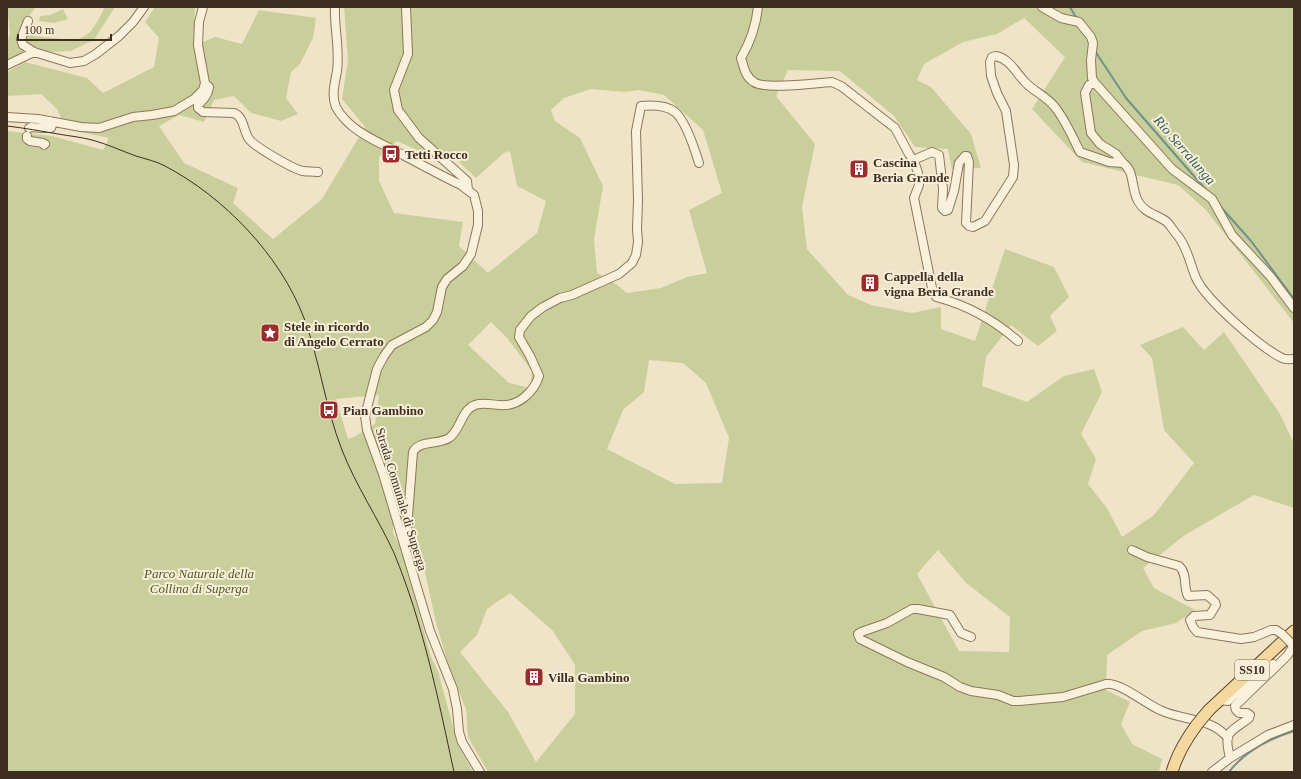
<svg xmlns="http://www.w3.org/2000/svg" width="1301" height="779" font-family="Georgia,serif">
  <style>
    .green { fill: #c9cf9b; fill-rule: evenodd }
    .lines { fill: none; stroke-linecap: round; stroke-linejoin: round }
    .stream { stroke: #6f938a; stroke-width: 2 }
    .minor-casing { stroke: #8d765c; stroke-width: 10 }
    .major-casing { stroke: #5b4430; stroke-width: 13 }
    .minor { stroke: #faf1dc; stroke-width: 8 }
    .major { stroke: #f3d9a0; stroke-width: 11 }
    .tram { stroke: #3d2e20; stroke-width: 1 }
    .minor-bridge-casing { stroke: #8d765c; stroke-width: 10; stroke-linecap: butt }
    .major-bridge-casing { stroke: #5b4430; stroke-width: 13; stroke-linecap: butt }
    .minor-bridge { stroke: #faf1dc; stroke-width: 8 }
    .major-bridge { stroke: #f3d9a0; stroke-width: 11 }
    .labels { text-anchor: middle; stroke-width: 4; stroke-linejoin: round; paint-order: stroke }
    .shield { fill: #f7eed8; stroke: #756857; stroke-width: 1 }
    .shield-label { font-size: 12px; font-weight: bold; fill: #3d2e20 }
    .poi-label { font-size: 13px; font-weight: bold; fill: #3d2e20; stroke: #f7eed8; text-anchor: start }
    .street-label { font-size: 13px; fill: #3d2e20; stroke: #f7eed8 }
    .park-label { font-size: 13px; font-style: italic; fill: #4d5a26; stroke: #f7eed8 }
    .water-label { font-size: 14px; font-style: italic; fill: #2f5d5a; stroke: #f7eed8 }
  </style>
  <rect width="100%" height="100%" fill="#f0e4c8"/>
  <!-- green -->
  <path class="green" d="M 7,7 L 36,7 L 24,22 L 26,35 L 70,40 C 91,40 96,23 105,7 L 115,7 L 94,40 L 71,51 L 53,52 L 36,49 L 24,51 L 7,61 L 7,43 L 10,34 Z
    M 155,7 L 195,7 L 193,46 L 215,37 L 242,44 L 259,10 L 316,18 L 313,38 L 300,64 L 291,72 L 286,98 L 298,114 L 281,121 L 251,113 L 234,96 L 214,100 L 204,122 L 179,115 L 159,126 L 184,163 L 238,188 L 233,203 L 273,239 L 322,199 L 365,127 L 342,99 L 348,60 L 344,7 L 1294,7 L 1294,323 L 1206,210 L 1178,185 L 1082,162 L 1032,109 L 1065,57 L 1024,18 L 997,34 L 963,42 L 924,64 L 917,80 L 931,87 L 971,134 L 981,168 L 952,169 L 948,149 L 915,147 L 894,116 L 840,71 L 788,70 L 776,96 L 815,144 L 802,207 L 807,249 L 848,295 L 871,305 L 912,313 L 941,307 L 941,329 L 975,341 L 1005,249 L 1054,267 L 1069,297 L 1050,316 L 1057,331 L 1038,346 L 1011,325 L 986,357 L 982,386 L 1027,402 L 1064,376 L 1094,369 L 1102,392 L 1081,434 L 1096,459 L 1088,484 L 1107,508 L 1122,537 L 1154,515 L 1194,463 L 1164,430 L 1152,358 L 1140,345 L 1183,327 L 1204,350 L 1224,332 L 1280,414 L 1294,444 L 1294,508 L 1254,495 L 1185,535 L 1143,568 L 1154,588 L 1195,610 L 1176,623 L 1142,631 L 1107,655 L 1106,690 L 1130,702 L 1121,724 L 1132,744 L 1162,759 L 1159,772 L 488,772 L 468,737 L 466,709 L 449,667 L 436,623 L 418,540 L 393,525 L 393,533 L 401,548 L 431,657 L 438,671 L 458,745 L 473,772 L 7,772 L 7,131 L 52,136 L 103,150 L 109,138 L 66,129 L 57,109 L 41,94 L 7,96 L 7,72 L 25,62 L 87,78 L 103,93 L 154,67 L 159,38 L 145,22 ZM 591,89 L 625,92 L 639,90 L 664,95 L 703,130 L 722,193 L 689,210 L 707,273 L 687,277 L 661,288 L 627,293 L 616,284 L 597,273 L 594,239 L 603,186 L 580,138 L 555,121 L 551,110 L 564,98 ZM 397,141 L 417,150 L 453,156 L 476,178 L 504,153 L 510,151 L 517,186 L 546,201 L 537,233 L 488,273 L 459,246 L 463,222 L 394,213 L 379,181 L 379,157 ZM 491,322 L 507,338 L 532,371 L 530,388 L 509,383 L 468,345 ZM 649,360 L 683,363 L 706,383 L 729,438 L 722,483 L 675,484 L 607,449 L 623,410 L 644,392 ZM 379,395 L 375,424 L 354,437 L 348,439 L 336,399 ZM 938,550 L 966,583 L 1010,617 L 1009,652 L 959,651 L 917,574 ZM 510,593 L 553,631 L 575,665 L 575,714 L 536,762 L 508,712 L 460,652 L 477,635 L 487,609 Z
    M 63,9 L 68,19 L 54,23 L 39,21 L 40,16 L 50,15 Z"/>
  <g class="lines">
    <!-- stream -->
    <path class="stream" d="M 1070,7 L 1077,19
      M 1095,51 L 1126,98 L 1206,190
      M 1220,206 L 1251,241 L 1294,299
      M 1229,772 C 1245,751 1269,739 1294,731"/>
    <!-- minor casing -->
    <g class="minor-casing">
      <path id="minor" d="M 335,7 C 334,28 340,49 337,71 C 335,83 331,95 336,107 C 349,132 381,143 405,156 C 424,166 442,176 461,185 L 474,195 L 478,211 L 478,225 L 471,254 L 463,266 L 447,279 L 442,287 L 437,312 L 433,320 L 426,327 L 392,345 L 384,356 L 377,369 L 365,416 L 367,430 L 383,474 L 430,631 L 453,689 L 457,709 L 459,732 L 462,742 L 480,772
        M 406,7 L 408,54 L 394,90 L 398,110 L 419,138 L 467,181 L 468,190
        M 758,7 C 756,26 751,41 741,58 C 744,67 745,77 754,82 C 764,90 817,83 832,82 L 841,86 L 895,128 L 909,154 L 914,161
        M 1042,7 L 1061,18 L 1079,22 L 1091,37 L 1093,43 L 1091,60 L 1092,78 L 1095,83 L 1172,169 L 1212,199 L 1232,235 L 1270,276 L 1294,308
        M 28,21 L 21,39 L 23,45 L 34,52 L 70,63 L 84,61 L 96,54 L 119,36 L 133,22 L 144,7
        M 7,65 L 34,52
        M 207,85 L 209,87 C 208,95 204,99 198,105 L 198,108 L 203,112 L 234,113 C 244,117 243,130 249,139 C 255,147 293,169 303,171 C 308,172 313,171 318,172
        M 7,117 L 38,119 L 81,127 L 99,128 L 133,117 L 152,115 L 174,111 L 194,99 L 203,90 L 205,83 L 198,45 L 199,22 L 203,7
        M 29,128 L 31,127 L 43,128 L 51,128 L 52,125 L 50,121
        M 27,136 L 27,139 L 30,141 L 43,143 L 45,144 L 44,145
        M 1123,163 C 1135,171 1131,189 1138,201 C 1145,214 1157,214 1167,222 C 1171,226 1174,232 1178,236 C 1188,249 1190,264 1196,278 C 1206,300 1260,347 1282,358 C 1286,360 1290,359 1294,359
        M 1018,341 C 994,320 967,305 936,297 L 932,288 L 914,198 L 919,185 L 918,173 L 914,161 L 918,158 L 932,152 L 939,155 L 943,189 L 942,208 L 945,211 L 948,210 L 954,191 L 959,163 L 965,156 L 967,156 L 969,162 L 966,223 L 969,226 L 973,227 L 985,221 L 1013,177 L 1014,165 L 1006,111 L 997,93 L 991,76 L 990,62 L 992,57 L 996,56 C 1010,59 1016,73 1025,82 C 1033,91 1046,96 1054,106 C 1065,119 1072,136 1080,152 L 1109,162 L 1123,163 L 1116,154 L 1100,144 L 1091,133 L 1085,93 L 1089,85 L 1095,83
        M 406,541 L 413,452 C 419,440 438,445 449,438 C 461,430 461,410 475,405 C 483,402 492,405 500,405 C 518,407 534,392 539,376 L 530,356 L 519,337 L 520,330 L 531,316 L 543,307 L 560,298 L 572,295 L 619,274 L 632,263 L 636,255 L 638,242 L 637,229 L 638,200 L 636,131 L 641,106 C 652,105 666,105 675,112 C 686,121 695,150 699,163
        M 1132,550 L 1147,557 L 1179,566 C 1188,574 1183,587 1188,596 L 1207,595 L 1215,602 L 1216,605 L 1210,615 L 1194,616 L 1190,620 L 1193,627 L 1197,632 L 1241,639 L 1254,637 L 1271,630 L 1276,630 L 1282,634
        M 971,637 L 961,633 L 950,615 L 918,609 L 912,609 L 887,623 L 861,632 L 858,634 L 860,639 L 907,662 L 944,677 L 960,687 L 971,691 L 998,695 L 1013,701 L 1019,701 L 1063,697 L 1106,684 C 1120,682 1146,704 1160,710 C 1183,721 1211,717 1228,738
        M 1220,700 L 1228,701 L 1262,670 L 1273,664
        M 1230,758 C 1223,730 1230,733 1249,718 L 1250,715 L 1247,713 L 1239,713 L 1236,710 L 1235,706 L 1287,656 L 1293,647 L 1291,643
        M 1212,772 L 1230,758 L 1268,735 L 1294,725"/>
    </g>
    <!-- major casing -->
    <g class="major-casing">
      <path id="major" d="M 1209,710 L 1294,631"/>
    </g>
    <!-- minor -->
    <use href="#minor" class="minor"/>
    <!-- major -->
    <use href="#major" class="major"/>
    <!-- tram -->
    <path class="tram" d="M 7,126 C 24,128 41,131 58,134 C 69,136 81,137 92,140 C 107,144 122,151 136,156 C 145,159 156,161 165,166 C 224,197 280,255 304,318 C 320,361 325,407 342,450 C 356,486 378,518 394,553 C 423,623 438,698 454,772"/>
    <!-- minor-bridge casing -->
    <g class="minor-bridge-casing">
      <path id="minor-bridge" d="M 1282,634 L 1291,643"/>
    </g>
    <!-- major-bridge casing -->
    <g class="major-bridge-casing">
      <path id="major-bridge" d="M 1172,772 C 1179,748 1193,728 1209,710"/>
    </g>
    <!-- minor-bridge -->
    <use href="#minor-bridge" class="minor-bridge"/>
    <!-- major-bridge -->
    <use href="#major-bridge" class="major-bridge"/>
  </g>
  <!-- icons -->
  <defs>
    <g id="bus-square" transform="scale(1)"><rect x="-9" y="-9" width="18" height="18" rx="4" fill="#9e2a2b" stroke="#f7eed8"/><path d="M-5-6H5V4H4V6H2V4H-2V6H-4V4H-5ZM-3.5-4V0h7V-4ZM-3.5 1.2v1.5H-2V1.2ZM2 1.2v1.5H3.5V1.2Z" fill="#fff"/></g>
    <g id="building-square" transform="scale(1)"><rect x="-9" y="-9" width="18" height="18" rx="4" fill="#9e2a2b" stroke="#f7eed8"/><path d="M-4-6H4V6H1V3H-1V6H-4ZM-2.5-4.3h1.7v1.8h-1.7ZM.8-4.3h1.7v1.8H.8ZM-2.5-1h1.7V.8h-1.7ZM.8-1h1.7V.8H.8Z" fill="#fff"/></g>
    <g id="sight-square" transform="scale(1)"><rect x="-9" y="-9" width="18" height="18" rx="4" fill="#9e2a2b" stroke="#f7eed8"/><path d="M0-6L1.8-2.2L6-1.7L2.9 1.2L3.7 5.4L0 3.3L-3.7 5.4L-2.9 1.2L-6-1.7L-1.8-2.2Z" fill="#fff"/></g>
  </defs>
  <g fill-rule="evenodd">
    <use href="#bus-square" x="391" y="154"/>
    <use href="#building-square" x="859" y="169"/>
    <use href="#building-square" x="870" y="283"/>
    <use href="#sight-square" x="270" y="333"/>
    <use href="#bus-square" x="329" y="410"/>
    <use href="#building-square" x="534" y="677"/>
  </g>
  <g class="labels">
    <!-- shield labels -->
    <rect class="shield" x="1235" y="660" width="34" height="20" rx="3"/>
    <g class="shield-label">
      <text x="1252" y="674">SS10</text>
    </g>
    <!-- poi labels -->
    <g class="poi-label">
      <text x="405" y="159">Tetti Rocco</text>
      <text x="873" y="167">Cascina<tspan x="873" dy="15">Beria Grande</tspan></text>
      <text x="884" y="281">Cappella della<tspan x="884" dy="15">vigna Beria Grande</tspan></text>
      <text x="284" y="331">Stele in ricordo<tspan x="284" dy="15">di Angelo Cerrato</tspan></text>
      <text x="343" y="415">Pian Gambino</text>
      <text x="548" y="682">Villa Gambino</text>
    </g>
    <!-- street labels -->
    <g class="street-label">
      <text transform="translate(402 499) rotate(73)" y="5">Strada Comunale di Superga</text>
    </g>
    <!-- park labels -->
    <g class="park-label">
      <text x="199" y="578">Parco Naturale della<tspan x="199" dy="15">Collina di Superga</tspan></text>
    </g>
    <!-- water labels -->
    <g class="water-label">
      <text transform="translate(1185 150) rotate(49)" y="5">Rio Serralunga</text>
    </g>
  </g>
  <!-- border -->
  <rect width="1301" height="779" fill="none" stroke="#3d2e20" stroke-width="16"/>
  <!-- scale -->
  <path d="M18 34v6h93v-6" fill="none" stroke="#3d2e20" stroke-width="2"/>
  <text x="24" y="34" font-size="12" fill="#3d2e20" stroke="#f7eed8" stroke-width="3" paint-order="stroke">100 m</text>
</svg>
